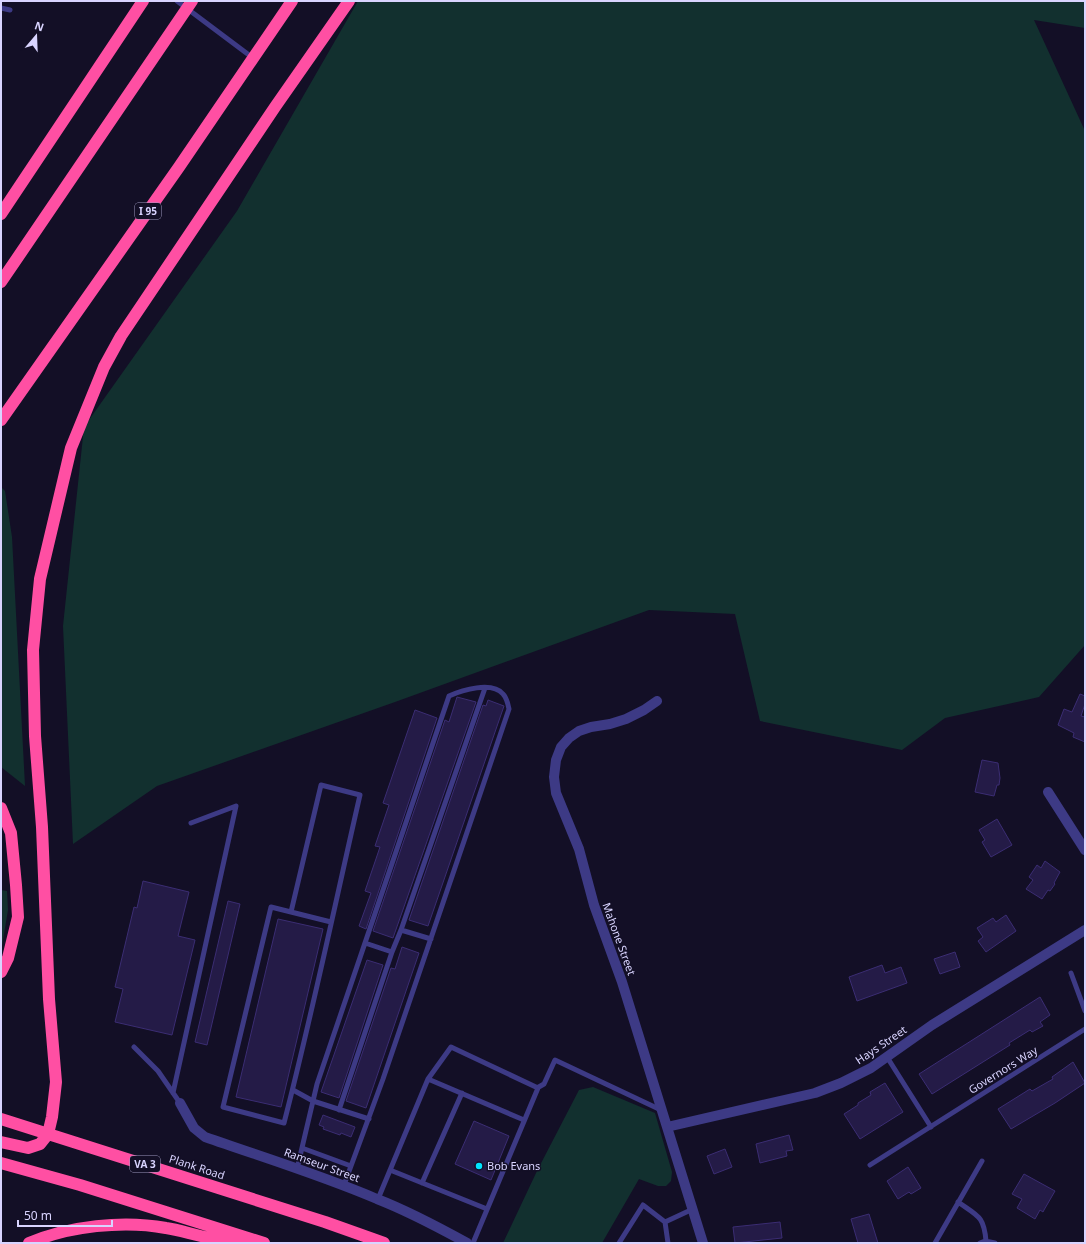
<svg xmlns="http://www.w3.org/2000/svg" width="1086" height="1244" font-family="'Noto Sans',sans-serif">
  <style>
    .green { fill: #12302f }
    .building { fill: #241b47; stroke: #3b2d73 }
    .lines { fill: none; stroke-linecap: round; stroke-linejoin: round }
    .lane { stroke: #3d3a85; stroke-width: 5 }
    .street { stroke: #3d3a85; stroke-width: 10 }
    .highway { stroke: #ff4fa3; stroke-width: 12 }
    .poi-dot { fill: #00e5ff; stroke: #130f26; stroke-width: 1.5 }
    .labels { text-anchor: middle; stroke-width: 3; stroke-linejoin: round; paint-order: stroke }
    .shield { fill: #130f26; stroke: #9e99be; stroke-width: 1 }
    .shield-label { font-size: 10px; font-weight: bold; fill: #d9d4ff }
    .street-label { font-size: 11px; fill: #d9d4ff; stroke: #130f26 }
    .poi-label { font-size: 11px; fill: #d9d4ff; stroke: #130f26; text-anchor: start }
  </style>
  <rect width="100%" height="100%" fill="#130f26"/>
  <!-- green -->
  <path class="green" d="M 358,1 L 1085,1 L 1085,28 L 1034,20 L 1085,131 L 1085,645 L 1039,697 L 945,718 L 902,750 L 760,721 L 735,614 L 649,610 L 395,702 L 157,786 L 73,844 L 63,626 L 84,427 L 237,211 Z
    M 1,487 L 5,491 L 12,537 L 25,786 L 1,767 Z
    M 1,890 L 7,891 L 8,910 L 1,952 Z
    M 593,1087 L 655,1113 L 672,1172 L 671,1181 L 666,1186 L 658,1186 L 639,1179 L 602,1243 L 503,1243 L 537,1171 L 579,1090 Z"/>
  <!-- building -->
  <path class="building" d="M 1080,694 L 1085,696 L 1085,704 L 1081,716 L 1085,717 L 1085,742 L 1073,737 L 1074,733 L 1058,725 L 1064,709 L 1072,712 Z
    M 457,697 L 476,702 L 393,938 L 373,931 L 445,720 L 449,722 Z
    M 488,700 L 504,706 L 428,926 L 409,920 L 483,705 L 486,706 Z
    M 415,710 L 437,718 L 366,929 L 359,926 L 371,893 L 365,891 L 380,847 L 375,846 L 389,805 L 383,803 Z
    M 982,760 L 998,763 L 1000,778 L 999,785 L 997,785 L 994,796 L 975,792 Z
    M 997,819 L 1012,845 L 991,857 L 982,842 L 985,840 L 979,830 Z
    M 1045,861 L 1060,872 L 1054,883 L 1055,884 L 1050,891 L 1048,890 L 1042,899 L 1026,889 L 1033,880 L 1029,877 L 1037,865 L 1041,868 Z
    M 143,881 L 189,892 L 178,936 L 195,940 L 172,1035 L 115,1022 L 123,989 L 115,987 L 134,907 L 137,908 Z
    M 228,901 L 240,904 L 207,1045 L 195,1042 Z
    M 1006,915 L 1016,931 L 986,952 L 978,941 L 983,937 L 977,928 L 993,918 L 996,922 Z
    M 278,919 L 323,929 L 281,1107 L 236,1097 Z
    M 402,947 L 419,953 L 366,1108 L 346,1101 L 391,968 L 395,969 Z
    M 955,952 L 960,967 L 940,974 L 934,959 Z
    M 367,960 L 383,965 L 339,1098 L 321,1092 Z
    M 882,965 L 885,973 L 901,967 L 907,983 L 857,1001 L 849,977 Z
    M 1040,997 L 1050,1015 L 1040,1022 L 1043,1026 L 1032,1032 L 1030,1030 L 1009,1043 L 1010,1045 L 932,1094 L 919,1074 Z
    M 1073,1062 L 1085,1083 L 1055,1103 L 1011,1129 L 998,1109 L 1030,1089 L 1032,1091 L 1053,1079 L 1052,1077 Z
    M 885,1083 L 903,1112 L 860,1139 L 844,1114 L 858,1105 L 858,1103 L 871,1095 L 870,1092 Z
    M 323,1115 L 355,1127 L 351,1137 L 341,1133 L 340,1135 L 323,1129 L 324,1127 L 319,1125 Z
    M 474,1121 L 509,1136 L 491,1180 L 455,1164 Z
    M 789,1135 L 793,1150 L 786,1151 L 787,1156 L 760,1163 L 756,1144 Z
    M 725,1149 L 732,1167 L 714,1174 L 707,1156 Z
    M 908,1167 L 921,1188 L 911,1194 L 909,1192 L 898,1199 L 887,1181 Z
    M 1024,1174 L 1055,1191 L 1044,1210 L 1043,1212 L 1040,1210 L 1035,1219 L 1017,1208 L 1022,1199 L 1012,1194 Z
    M 869,1214 L 878,1243 L 858,1243 L 851,1219 Z
    M 780,1222 L 782,1238 L 735,1243 L 733,1227 Z"/>
  <g class="lines">
    <!-- lane -->
    <path class="lane" d="M 177,1 L 253,58
      M 1,8 L 10,10
      M 291,912 L 321,785 L 360,795 C 335,904 312,1015 284,1123 L 223,1107 L 271,907 L 331,922
      M 401,930 L 485,688
      M 365,943 L 392,952 L 401,930 L 431,939
      M 1071,973 L 1085,1011
      M 134,1047 L 158,1071 L 180,1103
      M 887,1057 L 931,1127
      M 428,1079 L 524,1120
      M 537,1088 L 544,1084 L 555,1060 L 661,1110
      M 293,1090 L 313,1101 L 369,1119
      M 173,1093 L 236,806 L 191,823
      M 339,1110 L 392,952
      M 302,1148 L 351,1166
      M 870,1165 L 1085,1029
      M 297,1169 L 317,1084 L 449,696 C 462,690 492,681 503,694 C 506,697 508,704 509,709 L 383,1079 L 344,1185
      M 390,1170 L 487,1209
      M 422,1183 L 462,1093
      M 378,1199 L 428,1079 L 451,1047 L 538,1088 L 473,1243
      M 958,1202 C 978,1216 984,1216 986,1241
      M 665,1222 L 693,1209
      M 619,1243 L 643,1205 L 665,1222 L 668,1243
      M 935,1243 L 982,1161
      M 980,1243 L 985,1241 L 995,1243"/>
    <!-- street -->
    <path class="street" d="M 657,701 L 644,710 L 626,719 L 610,724 L 591,727 L 579,731 L 569,738 L 561,747 L 556,760 L 554,777 L 556,793 L 579,849 L 594,905 L 622,982 L 703,1243
      M 1048,792 L 1085,850
      M 180,1103 L 194,1128 L 205,1137 C 262,1157 321,1175 377,1199 C 408,1211 438,1227 467,1243
      M 667,1127 L 815,1093 L 841,1083 L 871,1068 L 932,1025 L 1085,930"/>
    <!-- highway -->
    <path class="highway" d="M 1,214 L 143,1
      M 1,282 L 192,1
      M 1,420 L 179,167 L 292,1
      M 1,808 L 11,833 L 16,885 L 18,917 L 8,958 L 1,972
      M 1,1119 L 325,1222 L 384,1243
      M 1,1142 L 28,1148 L 40,1144 L 48,1134 L 52,1117 L 56,1082 L 49,999 L 42,827 L 35,736 L 33,650 L 40,579 L 71,448 L 104,367 L 121,336 L 275,107 L 349,1
      M 1,1163 L 80,1185 L 264,1243
      M 29,1243 C 69,1226 123,1220 166,1228 C 181,1230 196,1236 211,1238 C 220,1239 229,1239 238,1239"/>
  </g>
  <!-- markers -->
  <circle class="poi-dot" cx="479" cy="1166" r="4"/>
  <g class="labels">
    <!-- shield labels -->
    <g class="shield">
      <rect x="135" y="203" width="26" height="16" rx="3"/>
      <rect x="130" y="1156" width="30" height="16" rx="3"/>
    </g>
    <g class="shield-label">
      <text x="148" y="215">I 95</text>
      <text x="145" y="1168">VA 3</text>
    </g>
    <!-- street labels -->
    <g class="street-label">
      <text transform="translate(619 939) rotate(70)" y="4">Mahone Street</text>
      <text transform="translate(881 1045) rotate(-34)" y="4">Hays Street</text>
      <text transform="translate(1003 1070) rotate(-32)" y="4">Governors Way</text>
      <text transform="translate(322 1165) rotate(20)" y="4">Ramseur Street</text>
      <text transform="translate(197 1167) rotate(18)" y="4">Plank Road</text>
    </g>
    <!-- poi labels -->
    <g class="poi-label">
      <text x="487" y="1170">Bob Evans</text>
    </g>
  </g>
  <!-- border -->
  <rect width="1086" height="1244" fill="none" stroke="#d9d4ff" stroke-width="4"/>
  <!-- north arrow -->
  <g transform="translate(36 36) rotate(19)" stroke="#130f26" stroke-width="3" paint-order="stroke">
  <path d="M0-3L7 15L0 10L-7 15Z" fill="#d9d4ff"/>
  <text y="-6" font-size="11" font-weight="bold" text-anchor="middle" fill="#d9d4ff">N</text>
  </g>
  <!-- scale -->
  <path d="M18 1220v6h94v-6" fill="none" stroke="#d9d4ff" stroke-width="2"/>
  <text x="24" y="1220" font-size="12" fill="#d9d4ff" stroke="#130f26" stroke-width="3" paint-order="stroke">50 m</text>
</svg>
